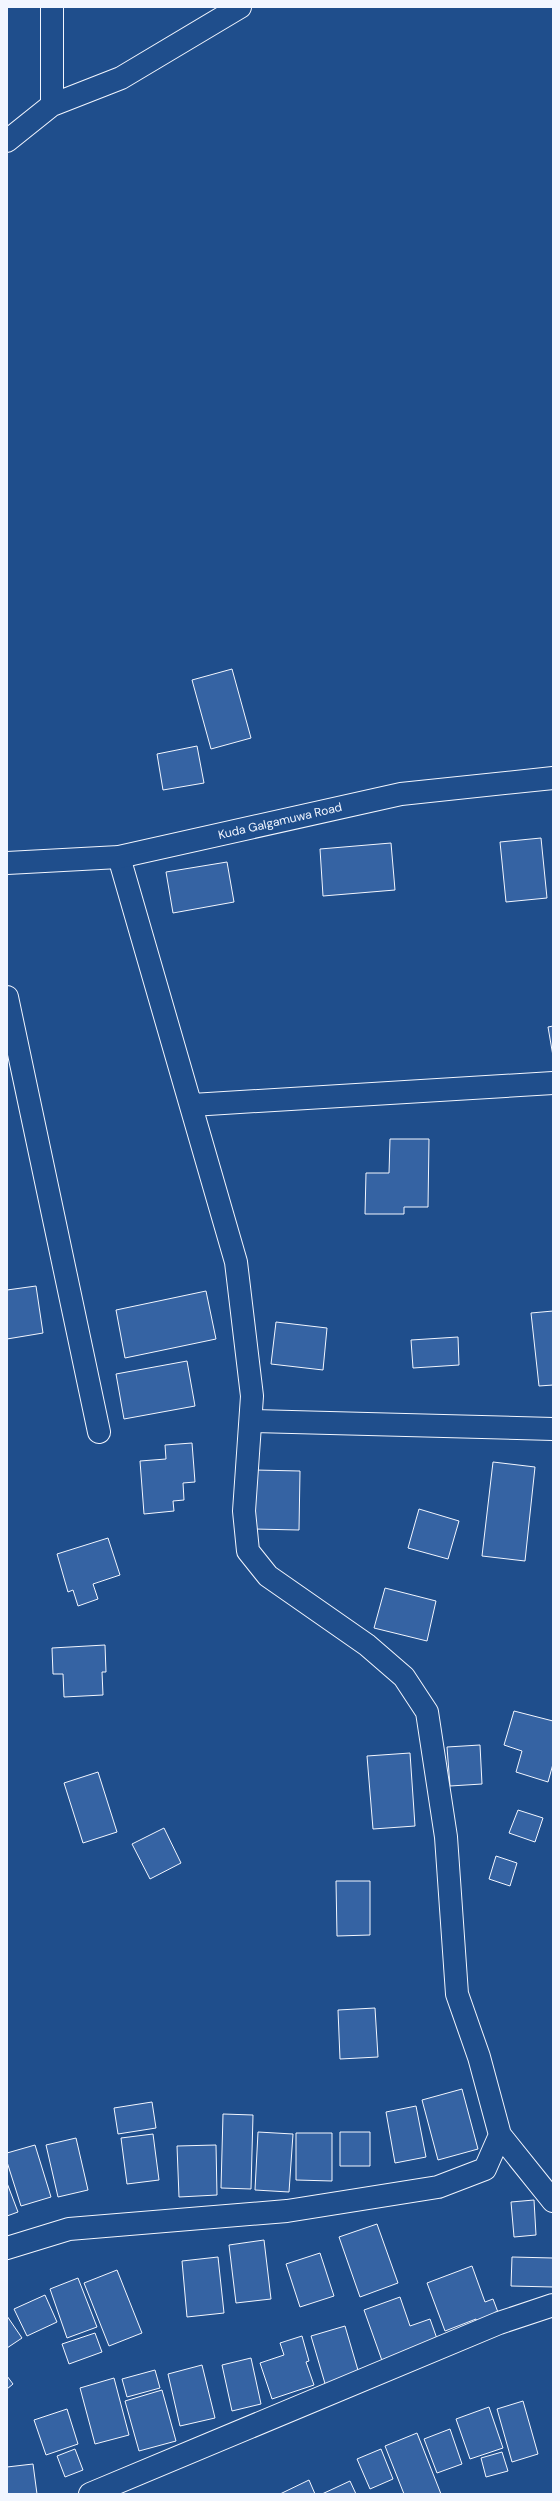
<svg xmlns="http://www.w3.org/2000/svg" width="560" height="2501" font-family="'DM Sans',sans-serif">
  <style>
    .building { fill: #3563a3; stroke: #f2f6ff }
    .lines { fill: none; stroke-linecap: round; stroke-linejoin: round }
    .street-casing { stroke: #f2f6ff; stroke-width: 24 }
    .secondary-casing { stroke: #f2f6ff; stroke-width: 24 }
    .street { stroke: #1f4e8c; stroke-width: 22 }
    .secondary { stroke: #1f4e8c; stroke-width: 22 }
    .labels { text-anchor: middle; stroke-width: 3; stroke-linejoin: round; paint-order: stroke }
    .street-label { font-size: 12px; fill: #f2f6ff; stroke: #1f4e8c }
  </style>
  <rect width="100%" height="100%" fill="#1f4e8c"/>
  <!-- building -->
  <path class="building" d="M 232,669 L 251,738 L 211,749 L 192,680 Z
    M 197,746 L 204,783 L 163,790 L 157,754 Z
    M 541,838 L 547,898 L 506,902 L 500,842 Z
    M 391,843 L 395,890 L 323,896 L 320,849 Z
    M 227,862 L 234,902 L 173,913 L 166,872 Z
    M 553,1026 L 553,1056 L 548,1027 Z
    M 390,1139 L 429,1139 L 428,1207 L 404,1207 L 404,1214 L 365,1214 L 366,1173 L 389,1173 Z
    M 36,1286 L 43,1333 L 7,1339 L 7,1290 Z
    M 206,1291 L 216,1339 L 125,1358 L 116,1310 Z
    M 553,1311 L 553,1385 L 539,1386 L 531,1313 Z
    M 276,1322 L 327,1328 L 323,1370 L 271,1364 Z
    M 458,1337 L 459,1365 L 413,1368 L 411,1340 Z
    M 187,1361 L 195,1406 L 124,1419 L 116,1374 Z
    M 192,1443 L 195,1482 L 183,1483 L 184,1500 L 173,1501 L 174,1511 L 144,1514 L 140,1461 L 166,1459 L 165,1445 Z
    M 493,1462 L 535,1467 L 525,1561 L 482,1556 Z
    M 255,1470 L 300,1471 L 299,1530 L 254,1529 Z
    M 419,1509 L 459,1521 L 448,1559 L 408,1548 Z
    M 108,1538 L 120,1575 L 93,1584 L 98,1599 L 78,1606 L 73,1590 L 68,1592 L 57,1554 Z
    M 385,1588 L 436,1601 L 427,1641 L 374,1628 Z
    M 105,1645 L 106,1672 L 102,1672 L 103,1695 L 64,1697 L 63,1674 L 53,1674 L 52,1648 Z
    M 514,1711 L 553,1721 L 553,1764 L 548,1782 L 516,1772 L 522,1751 L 504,1745 Z
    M 480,1745 L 482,1784 L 450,1786 L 447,1747 Z
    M 410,1753 L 415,1826 L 373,1829 L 367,1756 Z
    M 98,1772 L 117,1832 L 83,1843 L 64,1783 Z
    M 518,1810 L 543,1818 L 535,1842 L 509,1833 Z
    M 164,1828 L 181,1863 L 150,1879 L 132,1844 Z
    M 496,1856 L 517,1863 L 510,1886 L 489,1879 Z
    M 336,1881 L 370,1881 L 370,1935 L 337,1936 Z
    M 375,2008 L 378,2057 L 340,2059 L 338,2010 Z
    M 462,2089 L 478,2149 L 438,2160 L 422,2100 Z
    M 152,2102 L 156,2128 L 118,2134 L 114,2108 Z
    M 416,2106 L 426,2157 L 395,2163 L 386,2112 Z
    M 223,2114 L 253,2115 L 251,2189 L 221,2188 Z
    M 258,2132 L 293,2134 L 289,2192 L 255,2190 Z
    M 340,2132 L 370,2132 L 370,2166 L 340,2166 Z
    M 296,2133 L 332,2133 L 332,2181 L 296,2180 Z
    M 153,2134 L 159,2180 L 127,2184 L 121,2138 Z
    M 76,2138 L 88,2190 L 58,2197 L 46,2145 Z
    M 35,2145 L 51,2197 L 21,2206 L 7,2162 L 7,2153 Z
    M 216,2145 L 217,2195 L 179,2197 L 177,2146 Z
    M 7,2183 L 18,2212 L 7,2216 Z
    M 534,2200 L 536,2235 L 514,2237 L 511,2202 Z
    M 377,2224 L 398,2283 L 360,2297 L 339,2237 Z
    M 264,2240 L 271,2299 L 236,2303 L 229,2245 Z
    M 320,2253 L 334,2296 L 300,2307 L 286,2264 Z
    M 218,2257 L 224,2313 L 187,2317 L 182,2261 Z
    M 512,2257 L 553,2258 L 553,2287 L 511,2286 Z
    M 472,2266 L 485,2302 L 493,2299 L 502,2323 L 480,2331 L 476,2319 L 445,2331 L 427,2283 Z
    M 117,2270 L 142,2333 L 109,2346 L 84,2283 Z
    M 78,2278 L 97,2327 L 67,2338 L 50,2289 Z
    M 45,2295 L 57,2322 L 27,2336 L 14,2309 Z
    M 400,2297 L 410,2326 L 430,2319 L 441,2350 L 385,2369 L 364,2310 Z
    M 7,2316 L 22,2338 L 7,2348 Z
    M 345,2326 L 360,2377 L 326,2387 L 311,2336 Z
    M 95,2333 L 102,2352 L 69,2364 L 62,2344 Z
    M 302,2336 L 309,2361 L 306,2362 L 314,2385 L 272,2399 L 260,2363 L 284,2355 L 280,2343 Z
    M 251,2358 L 261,2404 L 232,2411 L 222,2365 Z
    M 202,2365 L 215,2418 L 180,2426 L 168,2374 Z
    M 155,2370 L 160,2388 L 127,2397 L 122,2379 Z
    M 7,2376 L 13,2384 L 7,2389 Z
    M 114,2378 L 129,2435 L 95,2444 L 80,2388 Z
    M 162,2390 L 176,2441 L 139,2451 L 125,2401 Z
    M 523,2401 L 538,2454 L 512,2462 L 497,2409 Z
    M 489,2407 L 503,2448 L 470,2459 L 456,2419 Z
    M 67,2409 L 78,2444 L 46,2455 L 34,2420 Z
    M 450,2429 L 462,2464 L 437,2473 L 424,2439 Z
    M 417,2433 L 441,2494 L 404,2494 L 385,2446 Z
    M 75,2449 L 83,2470 L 65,2477 L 57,2456 Z
    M 381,2449 L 393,2479 L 370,2489 L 357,2459 Z
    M 502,2452 L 508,2471 L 486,2477 L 481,2458 Z
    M 33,2464 L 37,2494 L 7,2494 L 7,2467 Z
    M 309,2480 L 315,2494 L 280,2494 Z
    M 350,2481 L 356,2494 L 322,2494 Z"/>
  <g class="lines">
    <!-- street casing -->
    <g class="street-casing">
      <path id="street" d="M 52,7 L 52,105
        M 7,141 L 52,105 L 121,78 L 240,7
        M 7,997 L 99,1432
        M 192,1105 L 553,1083
        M 251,1421 L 553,1429
        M 500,2135 L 553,2201
        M 7,2248 L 69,2229 L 287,2211 L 438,2187 L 485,2169 L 500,2135 L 479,2057 L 457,1994 L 446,1837 L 427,1712 L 404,1677 L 367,1645 L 268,1576 L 248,1551 L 244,1511 L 252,1396 L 236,1262 L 119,857
        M 90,2494 L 499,2323 L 553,2305"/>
    </g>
    <!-- secondary casing -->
    <g class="secondary-casing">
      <path id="secondary" d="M 7,863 L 119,857 L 401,794 L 553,778"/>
    </g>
    <!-- street -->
    <use href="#street" class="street"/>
    <!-- secondary -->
    <use href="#secondary" class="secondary"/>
  </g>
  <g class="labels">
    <!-- street labels -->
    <g class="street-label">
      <text transform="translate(280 821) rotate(-13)" y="4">Kuda Galgamuwa Road</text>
    </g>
  </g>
  <!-- border -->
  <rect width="560" height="2501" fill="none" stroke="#f2f6ff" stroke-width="16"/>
</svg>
